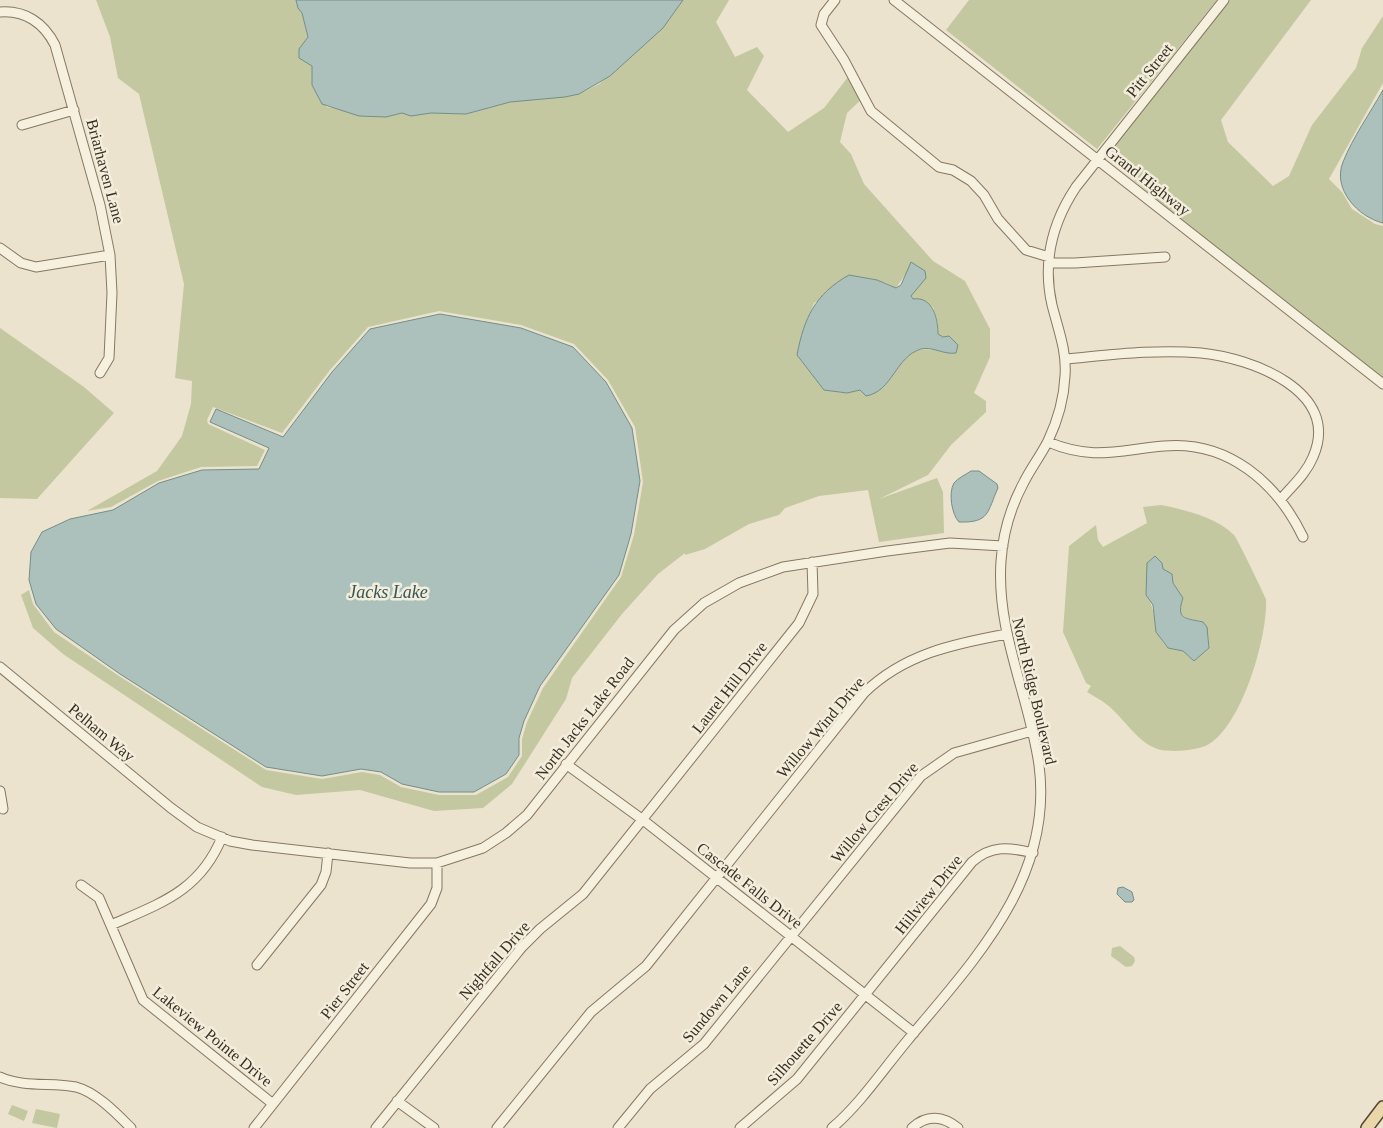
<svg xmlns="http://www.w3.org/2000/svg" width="1383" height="1128" font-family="Georgia,serif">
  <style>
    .green { fill: #c3c8a1; fill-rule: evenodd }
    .water { fill: #acc1bb; stroke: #738e89 }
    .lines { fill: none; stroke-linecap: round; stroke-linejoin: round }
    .minor-casing { stroke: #877762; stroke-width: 11 }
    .major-casing { stroke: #554535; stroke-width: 14 }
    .minor { stroke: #f6f0df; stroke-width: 9 }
    .major { stroke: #e9d7aa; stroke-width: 11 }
    .labels { text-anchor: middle; stroke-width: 5; stroke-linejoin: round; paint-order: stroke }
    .street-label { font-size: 16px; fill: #392f23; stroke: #f3eddc }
    .water-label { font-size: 18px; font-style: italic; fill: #355756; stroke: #f3eddc }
  </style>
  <rect width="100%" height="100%" fill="#ebe3cd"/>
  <!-- green -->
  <path class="green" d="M 96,0 L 296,0 L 298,8 L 302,13 L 308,38 L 299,49 L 312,66 L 312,85 L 319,98 L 327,107 L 350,111 L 359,116 L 386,117 L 402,113 L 411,116 L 431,113 L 466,114 L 510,102 L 579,94 L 599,84 L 663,28 L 683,0 L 729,0 L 716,22 L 735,57 L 757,47 L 764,56 L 747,90 L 788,132 L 824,108 L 848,77 L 865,96 L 847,113 L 840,142 L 851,154 L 864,184 L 933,261 L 965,281 L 990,329 L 990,357 L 974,393 L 986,401 L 986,412 L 951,445 L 928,475 L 879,499 L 937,478 L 943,492 L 944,533 L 879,542 L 868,490 L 819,496 L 785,508 L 779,515 L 749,524 L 705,549 L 685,555 L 685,553 L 658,574 L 622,614 L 572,678 L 566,699 L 512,784 L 483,808 L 434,811 L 360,790 L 296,795 L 262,787 L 63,654 L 33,628 L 21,595 L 29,590 L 33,604 L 54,632 L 119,676 L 266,770 L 322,779 L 362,772 L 380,775 L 401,787 L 439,795 L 476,795 L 508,777 L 522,756 L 522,739 L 527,722 L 543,688 L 621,577 L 634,535 L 643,482 L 635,427 L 608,380 L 574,344 L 521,325 L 439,311 L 368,327 L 330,370 L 282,433 L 213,407 L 207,420 L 208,424 L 265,450 L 257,466 L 201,467 L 158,481 L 111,507 L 87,511 L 157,471 L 182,436 L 191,404 L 192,381 L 175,378 L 184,284 L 139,94 L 118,78 L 110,37 ZM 905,275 L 922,282 L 911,295 L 913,299 L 933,307 L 938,324 L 938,334 L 943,337 L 932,350 C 899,343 895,391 866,395 L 860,390 C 855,390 849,393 845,393 C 822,391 809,371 797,355 L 802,335 L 814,303 L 857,276 L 886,283 L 896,288 Z
    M 969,0 L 1217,0 L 1097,149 L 946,30 Z
    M 1230,0 L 1311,0 L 1221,120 L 1228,142 L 1273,186 L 1289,176 L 1312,125 L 1356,68 L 1362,48 L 1383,16 L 1383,83 L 1329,179 L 1342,192 L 1352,209 L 1375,224 L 1383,226 L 1383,380 L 1200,236 L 1104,155 Z
    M 0,328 L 84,387 L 114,413 L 37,499 L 0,498 Z
    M 1161,505 C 1185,510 1216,517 1234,535 C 1237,538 1265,596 1266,599 C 1268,636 1242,725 1209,744 C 1197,751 1174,752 1161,750 C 1138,745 1124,717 1106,704 C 1100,699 1093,696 1087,692 L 1091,686 L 1086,683 L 1063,632 L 1069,546 L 1096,525 L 1098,540 L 1103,547 L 1147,523 L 1143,507 ZM 1163,569 L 1173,578 L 1173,583 L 1183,598 C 1172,616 1188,619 1203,622 L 1208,633 L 1209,648 L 1194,661 L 1183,651 L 1168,648 C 1150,631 1159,613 1146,595 L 1147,586 Z
    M 1120,946 L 1134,957 L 1135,961 L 1132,966 L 1126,967 L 1111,956 L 1112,948 Z
    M 12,1105 L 28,1111 L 24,1121 L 8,1114 Z
    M 36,1109 L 60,1114 L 57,1128 L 32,1123 Z"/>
  <!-- water -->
  <path class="water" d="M 683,0 L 663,28 L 610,76 L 579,94 L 565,97 L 510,102 L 466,114 L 431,113 L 411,116 L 402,113 L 386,117 L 359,116 L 322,104 L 312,85 L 312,66 L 299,58 L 299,49 L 308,37 L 302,13 L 298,8 L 296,0 Z
    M 1383,90 L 1383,223 C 1358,217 1332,189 1343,162 C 1353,137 1370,113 1383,90 Z
    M 911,262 L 925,271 L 926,278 L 911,296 L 913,299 C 933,296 938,319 938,334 L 943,337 L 949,336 L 958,345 L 956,353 C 944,355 932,346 921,349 C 895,357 893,391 866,396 L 860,390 L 847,393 L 824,390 L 797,355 C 804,318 815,294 849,275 L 877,280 L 896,288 L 901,285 Z
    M 440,314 L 521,328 L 573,347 L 606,382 L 632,428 L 640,481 L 631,534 L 619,575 L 540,686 L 524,721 L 519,738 L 519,755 L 506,774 L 474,792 L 439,792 L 402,784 L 381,772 L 361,769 L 322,776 L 266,767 L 120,674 L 56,629 L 36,604 L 29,580 L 31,552 L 42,532 L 70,519 L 113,510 L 159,483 L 202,470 L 259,469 L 269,448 L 210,422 L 216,409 L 283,437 L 332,372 L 370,329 Z
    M 971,471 L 979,471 L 997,484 L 998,488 C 987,512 990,523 959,522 C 952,515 948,493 954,483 C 958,478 965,475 971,471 Z
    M 1155,556 L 1162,563 L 1163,569 L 1172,574 L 1173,583 L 1183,598 C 1176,619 1184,618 1203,622 L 1207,627 L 1209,648 L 1194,661 L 1183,651 L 1168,648 L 1156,632 L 1153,605 L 1146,595 L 1147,563 Z
    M 1123,887 L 1132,892 L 1134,900 L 1132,902 L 1125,902 L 1117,894 L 1118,888 Z"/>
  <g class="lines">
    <!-- minor casing -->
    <g class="minor-casing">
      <path id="minor" d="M 835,0 L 824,14 L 821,25 L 844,60 L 871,111 L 939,167 L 953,170 L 971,181 L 984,195 L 998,219 L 1026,250 L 1049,257
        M 894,0 L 1383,384
        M 0,12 C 25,10 44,23 55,45 L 100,205 L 110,255 L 112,293 L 109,358 L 100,373
        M 22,125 L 74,110
        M 0,248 L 21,263 L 36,267 L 110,255
        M 1049,263 L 1075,263 L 1165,257
        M 1065,359 C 1110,355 1156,349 1201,353 C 1251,358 1342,391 1313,457 C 1306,474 1292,486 1281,499
        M 1048,442 C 1094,461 1118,450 1164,446 C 1228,440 1277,483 1303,537
        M 0,667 L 171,808 L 197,827 L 230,841 L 252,845 L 410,863 L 437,863 L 483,848 L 506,833 L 527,815 L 674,630 L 704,603 L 739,583 L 783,567 L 887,551 L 950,543 L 1003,546
        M 566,764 L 643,820 L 914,1033
        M 0,791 L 3,809
        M 81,885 L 99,898 L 143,1000 L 273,1104
        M 111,925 C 161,903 200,891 222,837
        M 257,965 L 321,885 L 326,872 L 328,853
        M 0,1077 C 25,1088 50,1082 76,1087 C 96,1092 117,1114 131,1128
        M 397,1101 L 434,1128
        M 254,1128 L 431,904 L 437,888 L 437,863
        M 376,1128 L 522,947 L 540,929 L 583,894 L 799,623 L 813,594 L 812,562
        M 497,1128 L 591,1012 L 646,966 L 864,693 C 904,654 953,644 1007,634
        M 618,1128 L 650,1089 L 704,1044 L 921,776 L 954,753 L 1032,731
        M 740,1128 L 797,1079 L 972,862 C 991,845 1009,847 1033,853
        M 832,1128 C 861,1103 882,1071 907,1041 C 974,960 1054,879 1039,765 C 1029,695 996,632 1001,561 C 1003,533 1011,506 1024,482 C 1031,468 1041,455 1048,441 C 1057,422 1064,398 1065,376 C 1067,351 1058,329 1052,305 C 1042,261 1052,223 1076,187 L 1224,0
        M 912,1128 C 927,1114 943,1116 958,1128"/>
    </g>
    <!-- major casing -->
    <g class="major-casing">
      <path id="major" d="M 1367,1128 L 1383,1107"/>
    </g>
    <!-- minor -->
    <use href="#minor" class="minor"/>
    <!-- major -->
    <use href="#major" class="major"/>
  </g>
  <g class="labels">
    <!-- street labels -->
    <g class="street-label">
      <text transform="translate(1149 70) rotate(-51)" y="6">Pitt Street</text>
      <text transform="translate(106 171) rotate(75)" y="6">Briarhaven Lane</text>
      <text transform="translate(1148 180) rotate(38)" y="6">Grand Highway</text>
      <text transform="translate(729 687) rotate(-52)" y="6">Laurel Hill Drive</text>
      <text transform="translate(1035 691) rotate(77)" y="6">North Ridge Boulevard</text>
      <text transform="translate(584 718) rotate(-52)" y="6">North Jacks Lake Road</text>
      <text transform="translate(820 727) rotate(-50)" y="6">Willow Wind Drive</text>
      <text transform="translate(102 732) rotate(40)" y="6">Pelham Way</text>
      <text transform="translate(874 812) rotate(-50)" y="6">Willow Crest Drive</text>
      <text transform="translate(750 885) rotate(38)" y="6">Cascade Falls Drive</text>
      <text transform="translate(928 894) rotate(-51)" y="6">Hillview Drive</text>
      <text transform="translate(494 960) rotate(-49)" y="6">Nightfall Drive</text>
      <text transform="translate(344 990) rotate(-52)" y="6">Pier Street</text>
      <text transform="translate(716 1003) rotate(-50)" y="6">Sundown Lane</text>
      <text transform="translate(213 1036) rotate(39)" y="6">Lakeview Pointe Drive</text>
      <text transform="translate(804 1043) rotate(-49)" y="6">Silhouette Drive</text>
    </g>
    <!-- water labels -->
    <g class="water-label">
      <text x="388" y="598">Jacks Lake</text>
    </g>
  </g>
</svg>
